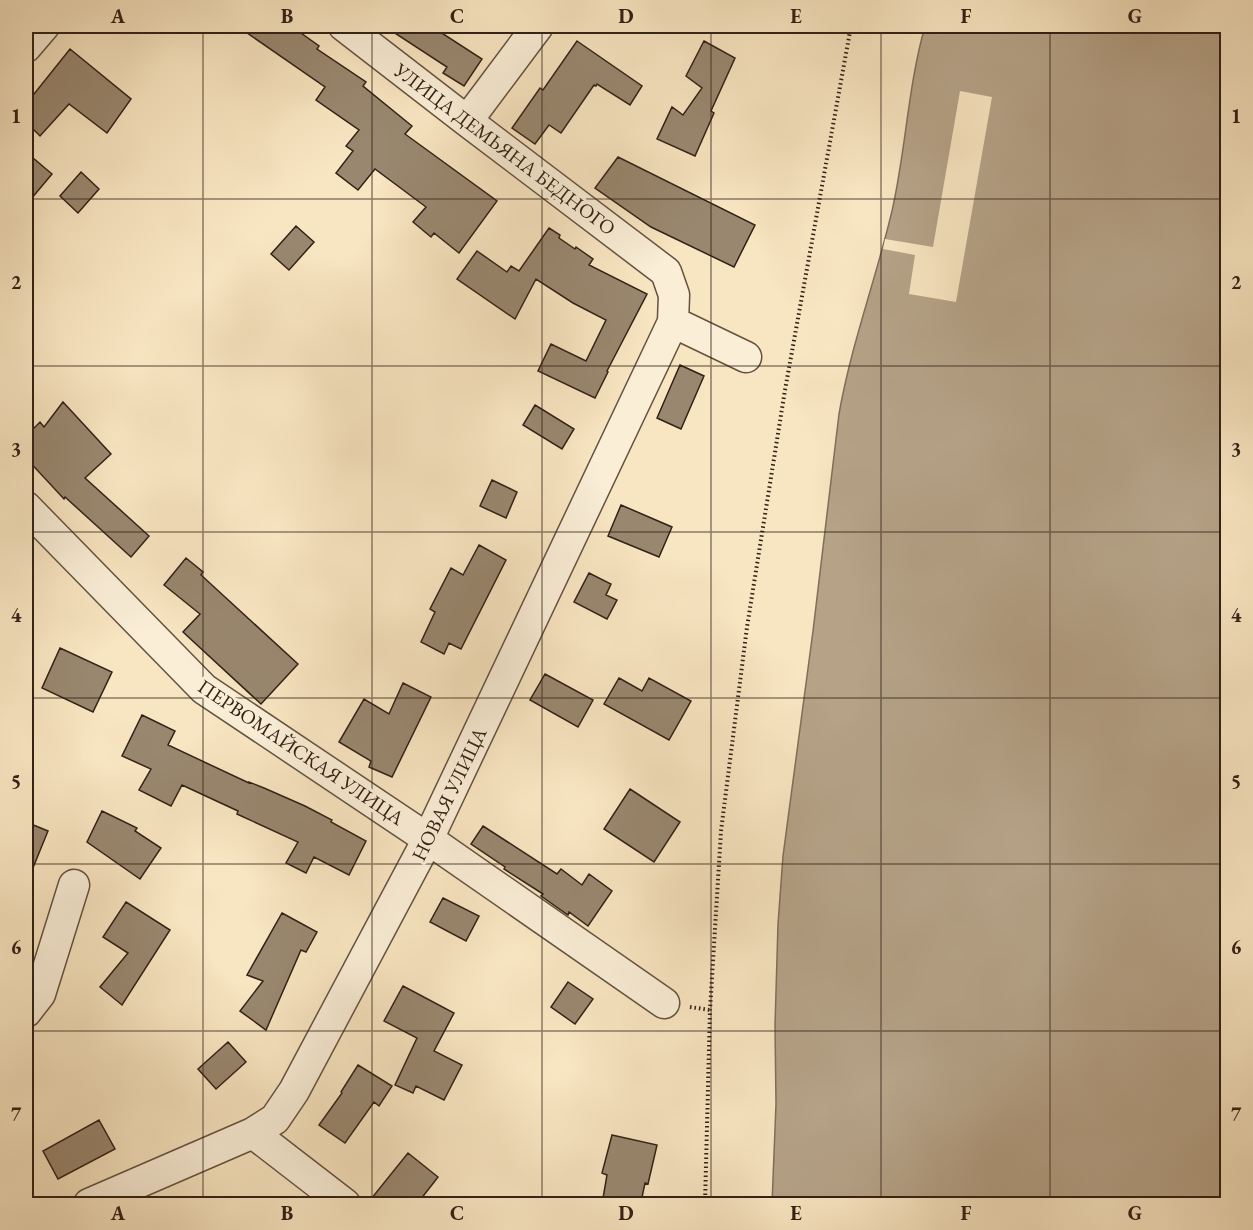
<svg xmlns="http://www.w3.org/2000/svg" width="1253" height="1230" font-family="'EB Garamond',serif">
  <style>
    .water { fill: #b5a287; stroke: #816e5a; stroke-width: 1.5 }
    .pier { fill: #f8e5c1 }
    .building { fill: #99876f; stroke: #322116; stroke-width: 1.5 }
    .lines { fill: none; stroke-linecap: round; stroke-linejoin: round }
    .minor-casing { stroke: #645241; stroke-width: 33 }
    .path { stroke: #322116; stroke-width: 4; stroke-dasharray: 1.5 3; stroke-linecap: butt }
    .minor { stroke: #faeed7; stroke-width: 30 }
    .grid { fill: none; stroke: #322116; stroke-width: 1.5; stroke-opacity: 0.55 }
    .labels { text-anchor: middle; stroke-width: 6; stroke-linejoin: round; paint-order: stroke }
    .street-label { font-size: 20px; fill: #322116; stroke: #faeed7 }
    .neatline { fill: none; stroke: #322116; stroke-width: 2 }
    .grid-label { font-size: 20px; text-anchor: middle; font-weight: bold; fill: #322116 }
  </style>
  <rect width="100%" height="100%" fill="#f8e5c1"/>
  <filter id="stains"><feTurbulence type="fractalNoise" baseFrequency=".00333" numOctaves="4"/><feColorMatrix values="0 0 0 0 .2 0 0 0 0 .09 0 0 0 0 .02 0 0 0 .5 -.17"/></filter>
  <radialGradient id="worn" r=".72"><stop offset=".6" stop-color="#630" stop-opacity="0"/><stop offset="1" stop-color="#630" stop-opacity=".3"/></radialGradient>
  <!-- water -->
  <path class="water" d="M 925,26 L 1227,26 L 1227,1204 L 772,1204 L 776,1104 L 775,1025 L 778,924 L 783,856 L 813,631 L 839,414 C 851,345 876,279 892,211 C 906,149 908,86 925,26 Z"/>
  <!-- pier -->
  <path class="pier" d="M 960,91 L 992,97 L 956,302 L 909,294 L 915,255 L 883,249 L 885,239 L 933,247 Z"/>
  <!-- building -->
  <path class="building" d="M 237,26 L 291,26 L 319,46 L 317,49 L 366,82 L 363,86 L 412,126 L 405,134 L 497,201 L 459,253 L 434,233 L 431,237 L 413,222 L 426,207 L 375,169 L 358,190 L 336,173 L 353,151 L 346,146 L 359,130 L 316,100 L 325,87 Z
    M 384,26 L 431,26 L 482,59 L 464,86 L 443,73 L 447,67 Z
    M 577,41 L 642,86 L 630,105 L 597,84 L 596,86 L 594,85 L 561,133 L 549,125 L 535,144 L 512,128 L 540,88 L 543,90 Z
    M 704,41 L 735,58 L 711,111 L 714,113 L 695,156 L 657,139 L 672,107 L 683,115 L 702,88 L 686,76 Z
    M 70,49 L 131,99 L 107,133 L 69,104 L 40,136 L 26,122 L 26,104 Z
    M 26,152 L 52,174 L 26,205 Z
    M 618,157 L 755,225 L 734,267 L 651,227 L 595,188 Z
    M 81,172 L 99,189 L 78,213 L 60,196 Z
    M 296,226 L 314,242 L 289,270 L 271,254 Z
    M 549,228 L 560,235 L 559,238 L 575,249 L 576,247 L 593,259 L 589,265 L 647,294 L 607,371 L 608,372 L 595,398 L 538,371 L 551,344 L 586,361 L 606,320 L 573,303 L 536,279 L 515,319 L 457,279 L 477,251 L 507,272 L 511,266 L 519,271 Z
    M 680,365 L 704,376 L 681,429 L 657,418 Z
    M 63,402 L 111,454 L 85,478 L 149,536 L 131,557 L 65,497 L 64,499 L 26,458 L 26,436 L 40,422 L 44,427 Z
    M 535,405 L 574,429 L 562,449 L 523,425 Z
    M 492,480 L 517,492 L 506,518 L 480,506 Z
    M 621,505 L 672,527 L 659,557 L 608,536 Z
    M 479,545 L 506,560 L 461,649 L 449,643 L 444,654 L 421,642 L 435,612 L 430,609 L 451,568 L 463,575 Z
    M 186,558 L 203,572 L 201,575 L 298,664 L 261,704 L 183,632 L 200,614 L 164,585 Z
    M 589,573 L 611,584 L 606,595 L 617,600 L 607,619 L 574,602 Z
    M 60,648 L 112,672 L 93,712 L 42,688 Z
    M 545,674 L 593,700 L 578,727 L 530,700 Z
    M 619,678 L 642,691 L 649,678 L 691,701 L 669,740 L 604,704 Z
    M 403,683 L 431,697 L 392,777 L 369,767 L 371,761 L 339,742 L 364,699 L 389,714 Z
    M 142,715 L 175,731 L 168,745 L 249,783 L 249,782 L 264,788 L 305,806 L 332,820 L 331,822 L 366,841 L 349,875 L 314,857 L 306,873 L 286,863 L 298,842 L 237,814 L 238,811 L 182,785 L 171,806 L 139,790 L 151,769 L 122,756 Z
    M 630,789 L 680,822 L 654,862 L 604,829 Z
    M 102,811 L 137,828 L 135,831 L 161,848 L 140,879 L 87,842 Z
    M 26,822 L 48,831 L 26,885 Z
    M 483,826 L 557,874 L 561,869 L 582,885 L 589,874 L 612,891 L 588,926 L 569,912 L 568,915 L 541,896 L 543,894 L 504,869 L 505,867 L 471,844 Z
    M 443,898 L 479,916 L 466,941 L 430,922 Z
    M 126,902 L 170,930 L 122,1005 L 100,987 L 128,953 L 103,937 Z
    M 282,913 L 317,932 L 306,952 L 301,950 L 266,1030 L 240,1011 L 263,981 L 247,975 Z
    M 568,982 L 593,999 L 575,1024 L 551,1007 Z
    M 403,986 L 454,1013 L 434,1051 L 462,1065 L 444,1100 L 416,1086 L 413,1093 L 395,1085 L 417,1038 L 384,1021 Z
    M 228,1042 L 246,1062 L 216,1089 L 198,1069 Z
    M 358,1065 L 392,1086 L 379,1106 L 374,1102 L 345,1143 L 319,1125 L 342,1093 L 341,1092 Z
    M 99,1120 L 115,1149 L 58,1179 L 43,1151 Z
    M 612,1135 L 657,1145 L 648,1184 L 645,1183 L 641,1202 L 636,1201 L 636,1204 L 602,1204 L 607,1175 L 602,1173 Z
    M 408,1153 L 438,1177 L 417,1204 L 367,1204 Z"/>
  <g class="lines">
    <!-- minor casing -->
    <g class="minor-casing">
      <path id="minor" d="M 26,47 L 44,26
        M 467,121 L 538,26
        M 673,322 L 746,357
        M 26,507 L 204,689 L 428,839 L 664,1003
        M 26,1012 L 40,994 L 74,885
        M 253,1133 L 345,1204
        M 89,1204 L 253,1133 L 275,1119 L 294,1091 L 428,839 L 673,322 L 674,295 L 666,272 L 467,121 L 344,26"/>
    </g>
    <!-- path -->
    <path class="path" d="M 690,1007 L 710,1010
      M 705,1204 L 710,1010 L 721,831 L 747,627 L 785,390 L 851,26"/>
    <!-- minor -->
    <use href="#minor" class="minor"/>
  </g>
  <!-- grid -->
  <path class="grid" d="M 203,26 L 203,1204M 372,26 L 372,1204M 542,26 L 542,1204M 711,26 L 711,1204M 881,26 L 881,1204M 1050,26 L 1050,1204M 26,199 L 1228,199M 26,366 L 1228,366M 26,532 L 1228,532M 26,698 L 1228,698M 26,864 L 1228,864M 26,1031 L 1228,1031"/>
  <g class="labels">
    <!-- street labels -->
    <g class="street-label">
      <text transform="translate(505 149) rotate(37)" y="7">УЛИЦА ДЕМЬЯНА БЕДНОГО</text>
      <text transform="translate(301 752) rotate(34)" y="7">ПЕРВОМАЙСКАЯ УЛИЦА</text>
      <text transform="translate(449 794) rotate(-64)" y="7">НОВАЯ УЛИЦА</text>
    </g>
  </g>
  <!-- margin -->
  <rect width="1253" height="1230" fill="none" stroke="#f8e5c1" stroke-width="66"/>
  <rect x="33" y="33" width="1187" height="1164" class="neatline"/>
  <g class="grid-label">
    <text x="118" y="23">A</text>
    <text x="287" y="23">B</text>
    <text x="457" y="23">C</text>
    <text x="626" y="23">D</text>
    <text x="796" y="23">E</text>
    <text x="966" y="23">F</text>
    <text x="1135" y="23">G</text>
    <text x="16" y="123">1</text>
    <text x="1236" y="123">1</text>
    <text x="16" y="289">2</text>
    <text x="1236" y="289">2</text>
    <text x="16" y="456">3</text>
    <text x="1236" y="456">3</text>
    <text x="16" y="622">4</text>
    <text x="1236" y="622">4</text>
    <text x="16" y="788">5</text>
    <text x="1236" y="788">5</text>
    <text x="16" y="954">6</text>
    <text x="1236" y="954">6</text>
    <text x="16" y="1121">7</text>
    <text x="1236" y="1121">7</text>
    <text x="118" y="1220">A</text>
    <text x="287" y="1220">B</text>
    <text x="457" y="1220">C</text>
    <text x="626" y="1220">D</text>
    <text x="796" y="1220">E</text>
    <text x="966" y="1220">F</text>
    <text x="1135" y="1220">G</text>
  </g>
  <rect width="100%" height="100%" filter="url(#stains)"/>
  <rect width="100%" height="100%" fill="url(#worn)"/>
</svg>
